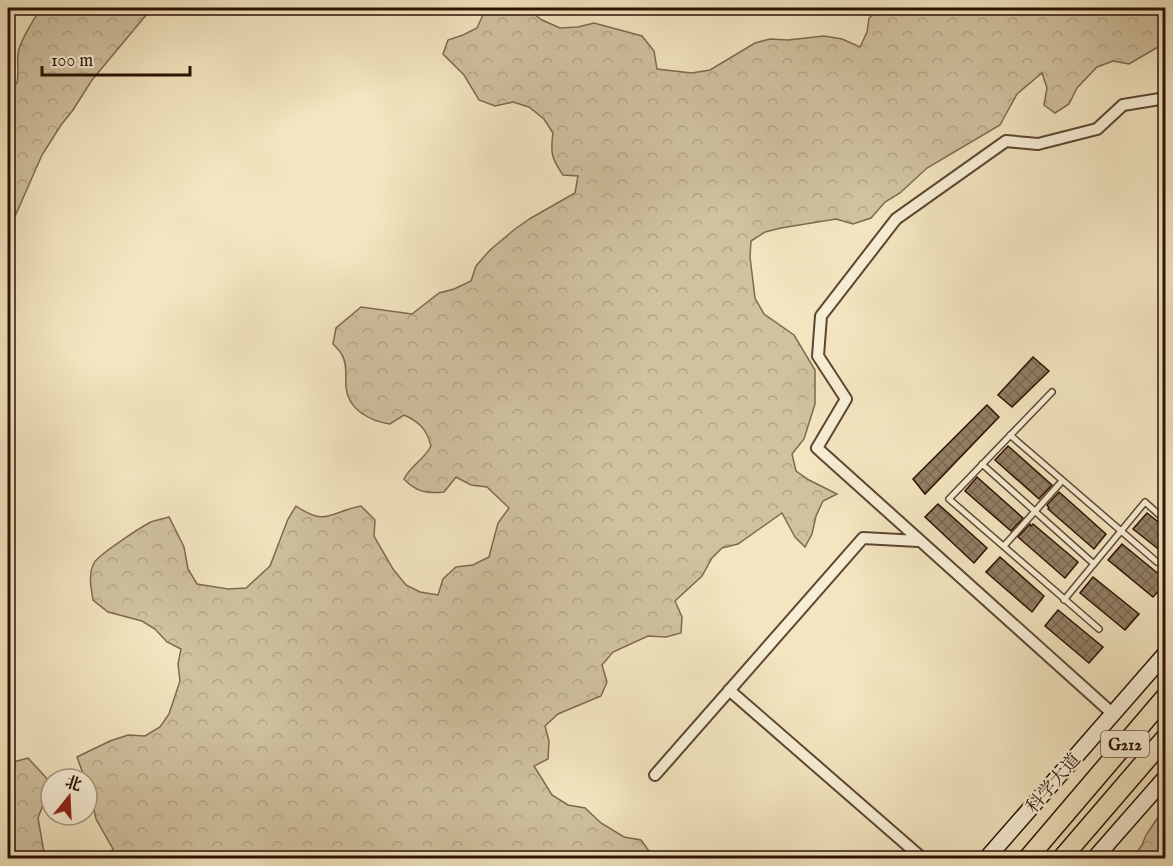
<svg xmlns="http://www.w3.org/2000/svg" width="1173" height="866" font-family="'IM FELL English','Noto Serif SC',serif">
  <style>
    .forest { fill: url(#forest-crowns); stroke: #7e6951; stroke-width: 1.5 }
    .building { fill: url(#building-cross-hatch); stroke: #2c1103; stroke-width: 1.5 }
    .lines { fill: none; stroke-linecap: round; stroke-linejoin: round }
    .service-casing { stroke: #5e4632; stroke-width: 8 }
    .minor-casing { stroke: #5e4632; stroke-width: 14 }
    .secondary-casing { stroke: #2c1103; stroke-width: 18 }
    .trunk-casing { stroke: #2c1103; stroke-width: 21 }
    .service { stroke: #f7eed5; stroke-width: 5 }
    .minor { stroke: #f7eed5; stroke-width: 10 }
    .secondary { stroke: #f7eed5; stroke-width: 15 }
    .trunk { stroke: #f2e5bf; stroke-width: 18 }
    .labels { text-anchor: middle; stroke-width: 4.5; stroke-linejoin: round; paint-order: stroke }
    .shield { fill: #f7eed5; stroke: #695342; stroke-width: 1.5 }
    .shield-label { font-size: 16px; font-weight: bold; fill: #2c1103 }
    .street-label { font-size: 18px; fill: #2c1103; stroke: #f7eed5 }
  </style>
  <defs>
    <pattern id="forest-crowns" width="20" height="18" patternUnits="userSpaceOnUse" patternTransform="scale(1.5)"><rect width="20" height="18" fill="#d0c19f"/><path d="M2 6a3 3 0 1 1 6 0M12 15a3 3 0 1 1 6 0" fill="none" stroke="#b3a587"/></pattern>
    <pattern id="building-cross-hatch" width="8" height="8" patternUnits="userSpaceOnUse" patternTransform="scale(1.5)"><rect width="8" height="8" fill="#937f65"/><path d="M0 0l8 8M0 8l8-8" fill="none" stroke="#786751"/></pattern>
  </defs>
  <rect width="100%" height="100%" fill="#f2e5bf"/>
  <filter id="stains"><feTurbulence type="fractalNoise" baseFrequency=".00333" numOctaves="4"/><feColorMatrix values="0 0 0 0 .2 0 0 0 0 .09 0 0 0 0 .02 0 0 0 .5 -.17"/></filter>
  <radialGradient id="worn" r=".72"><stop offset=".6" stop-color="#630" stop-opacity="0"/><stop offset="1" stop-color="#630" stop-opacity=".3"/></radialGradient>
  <!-- forest -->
  <path class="forest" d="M 41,8 L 152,8 L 92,80 L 73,110 L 61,125 L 42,155 L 13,221 L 8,229 L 8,89 L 17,83 C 19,73 17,63 18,53 C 20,40 34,19 41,8 Z
    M 486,8 L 526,8 L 542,20 L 560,28 L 578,27 L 594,23 L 642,36 L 654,51 L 657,69 L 692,73 L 710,70 L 755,43 L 770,39 L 788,40 L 824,36 L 842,39 L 860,47 L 867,32 L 869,18 L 880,8 L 1165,8 L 1165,43 L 1129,64 L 1113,61 L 1097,67 L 1077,88 L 1069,104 L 1055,113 L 1044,105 L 1047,88 L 1042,73 L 1017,94 L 1000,125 L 927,168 L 900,193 L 885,202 L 871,218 L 853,224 L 836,219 L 781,228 L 765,232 L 751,241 L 750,257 L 755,298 L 764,314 L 794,335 L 815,370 L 815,404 L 804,439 L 792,454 L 796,471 L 809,480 L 837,494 L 823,501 L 816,516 L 812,534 L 805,547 L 795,537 L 782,513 L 738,544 L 722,548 L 712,558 L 702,576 L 675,601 L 682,617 L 681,633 L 666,637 L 648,636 L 613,652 L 602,665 L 607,682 L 601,696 L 558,714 L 545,726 L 549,741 L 548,759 L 534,766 L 552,795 L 568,805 L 585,808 L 601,823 L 624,837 L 641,840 L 654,858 L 566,858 L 557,852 L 548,858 L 107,858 L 113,849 L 96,819 L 87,779 L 85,779 L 77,757 L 110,741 L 128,735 L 145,736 L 160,727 L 169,714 L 180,681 L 178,664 L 181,649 L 167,642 L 155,629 L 142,621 L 108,612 L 93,600 C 91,588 88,574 94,563 C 98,555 141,527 151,522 C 156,520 163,519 169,517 L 184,547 L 188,569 L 197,584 L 228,589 L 246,588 L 270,566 L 288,519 L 296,506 C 327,527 329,512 361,506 L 375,520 L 374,536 L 393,569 L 406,585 L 420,592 L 438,595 L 443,579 L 456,567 L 473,565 L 489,557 L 498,523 L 509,508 L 487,487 L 471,485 L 456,477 L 444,492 C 427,494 416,492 404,479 C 411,465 424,460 431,446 C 427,430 420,422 404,415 L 390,424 C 370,421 348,410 346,387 C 345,377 348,365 342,355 C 340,351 336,347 333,344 L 336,328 L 361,307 L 412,314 L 439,293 L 454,289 L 471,281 L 476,266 L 490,250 L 515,229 L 531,218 L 575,193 L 578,176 L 563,175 C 552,159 550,153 553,133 L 544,119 L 529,107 L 513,102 L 495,106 L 479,100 L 464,75 L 443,54 L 448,40 L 463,35 L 477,28 Z
    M 8,751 L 13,762 L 28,758 L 51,783 L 51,790 L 44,802 L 38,818 L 45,858 L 8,858 Z
    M 1165,807 L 1165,858 L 1133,858 L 1142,845 L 1146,835 Z"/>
  <!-- building -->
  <path class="building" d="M 1033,357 L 1049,371 L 1012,407 L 998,395 Z
    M 987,405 L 999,417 L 925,494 L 913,479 Z
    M 1008,446 L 1052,485 L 1039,499 L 995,460 Z
    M 977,477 L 1023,518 L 1011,531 L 965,491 Z
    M 1059,492 L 1106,534 L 1094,549 L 1048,509 L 1049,508 L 1047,505 Z
    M 938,504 L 987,548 L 974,563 L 925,517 Z
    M 1147,513 L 1166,528 L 1166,555 L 1133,529 Z
    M 1030,524 L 1031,526 L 1033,524 L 1078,562 L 1065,578 L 1018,537 Z
    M 1122,544 L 1166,580 L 1166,583 L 1153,597 L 1108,560 Z
    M 1000,557 L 1044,596 L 1032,612 L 986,572 Z
    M 1093,577 L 1139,614 L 1125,630 L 1080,593 Z
    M 1058,610 L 1103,647 L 1089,663 L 1045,626 Z"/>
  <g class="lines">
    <!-- service casing -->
    <g class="service-casing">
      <path id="service" d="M 1052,392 L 949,499 L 1099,629
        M 1010,435 L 1157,562
        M 982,464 L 1094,564
        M 1004,546 L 1062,481
        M 1064,600 L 1145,502 L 1166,521"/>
    </g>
    <!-- minor casing -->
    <g class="minor-casing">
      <path id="minor" d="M 729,690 L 922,858
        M 1113,714 L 817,448 L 846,399 L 818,356 L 821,316 L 896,219 L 1006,141 L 1038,144 L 1097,129 L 1123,105 L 1166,98
        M 655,775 L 863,538 L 918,541"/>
    </g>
    <!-- secondary casing -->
    <g class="secondary-casing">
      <path id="secondary" d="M 987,858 L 1166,653
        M 1095,858 L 1166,777"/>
    </g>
    <!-- trunk casing -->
    <g class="trunk-casing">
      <path id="trunk" d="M 1028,858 L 1166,696
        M 1062,858 L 1166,737"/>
    </g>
    <!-- service -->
    <use href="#service" class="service"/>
    <!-- minor -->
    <use href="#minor" class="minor"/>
    <!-- secondary -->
    <use href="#secondary" class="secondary"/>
    <!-- trunk -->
    <use href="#trunk" class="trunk"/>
  </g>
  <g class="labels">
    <!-- shield labels -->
    <rect class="shield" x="1101" y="731" width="48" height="26" rx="4.5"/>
    <g class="shield-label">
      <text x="1125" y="750">G212</text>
    </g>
    <!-- street labels -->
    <g class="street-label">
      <text transform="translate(1053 783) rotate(-49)" y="6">科学大道</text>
    </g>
  </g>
  <!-- margin -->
  <rect width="1173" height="866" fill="none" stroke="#f2e5bf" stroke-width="30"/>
  <rect x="9" y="9" width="1155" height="848" fill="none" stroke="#2c1103" stroke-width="3"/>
  <rect x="15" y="15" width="1143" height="836" fill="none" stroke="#2c1103" stroke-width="1.5"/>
  <!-- north arrow -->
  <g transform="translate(69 797) rotate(18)"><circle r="28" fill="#f7eed5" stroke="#a69681" stroke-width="1.5"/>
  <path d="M0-4.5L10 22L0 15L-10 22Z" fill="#8f2418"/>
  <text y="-9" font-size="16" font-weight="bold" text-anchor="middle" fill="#2c1103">北</text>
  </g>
  <!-- scale -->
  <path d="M42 66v9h148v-9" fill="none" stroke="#2c1103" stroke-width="3"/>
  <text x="51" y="66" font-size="18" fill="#2c1103" stroke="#f7eed5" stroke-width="4.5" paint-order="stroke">100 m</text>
  <rect width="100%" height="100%" filter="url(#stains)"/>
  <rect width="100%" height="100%" fill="url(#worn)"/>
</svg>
